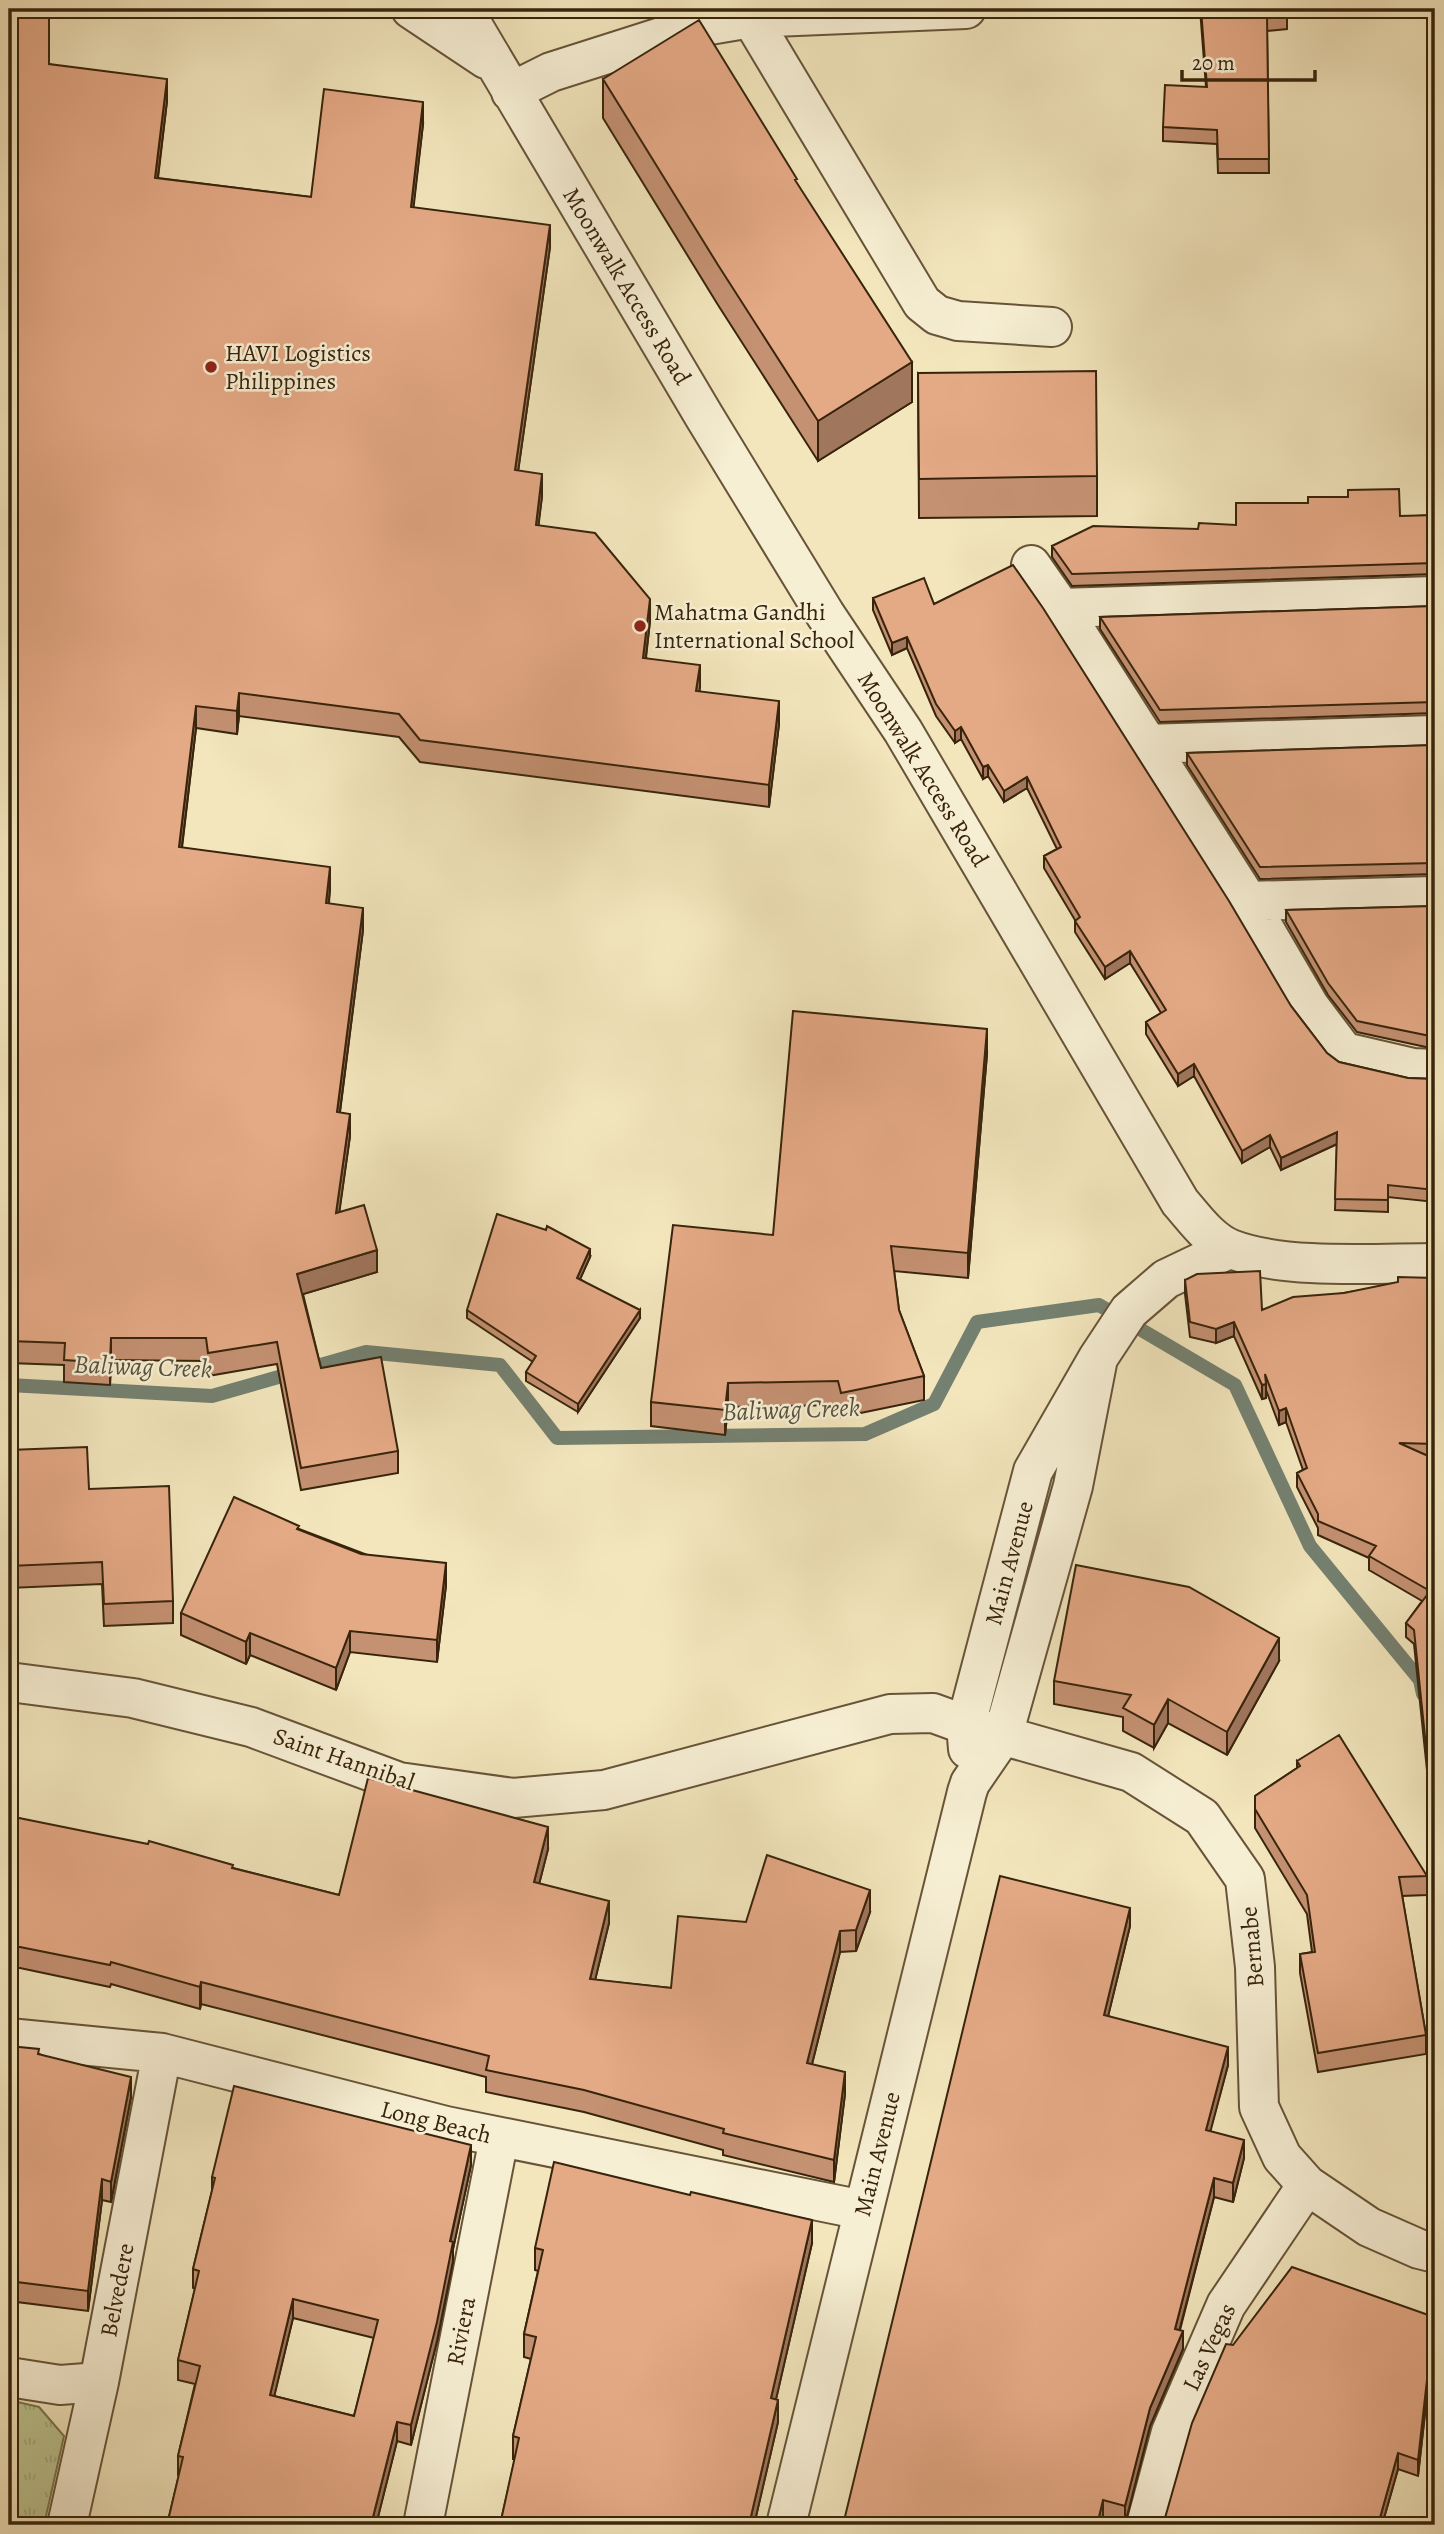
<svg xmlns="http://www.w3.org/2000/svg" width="1444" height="2534" font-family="Alegreya,serif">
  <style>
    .park { fill: url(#park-tufts); stroke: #7a744e; stroke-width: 2 }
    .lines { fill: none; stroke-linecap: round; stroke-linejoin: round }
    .stream { stroke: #748171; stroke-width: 14 }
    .minor-casing { stroke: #675438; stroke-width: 42 }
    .minor { stroke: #f7efd4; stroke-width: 38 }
    .wall { fill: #c49172; stroke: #38240c; stroke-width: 2; fill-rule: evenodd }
    .shaded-wall { fill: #a0765d; stroke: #38240c; stroke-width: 2 }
    .building { fill: #e4a985; stroke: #38240c; stroke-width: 2; fill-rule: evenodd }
    .poi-dot { fill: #8f2418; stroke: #f7efd4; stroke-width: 2.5 }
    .labels { text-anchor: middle; stroke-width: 5; stroke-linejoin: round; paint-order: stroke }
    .street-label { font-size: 24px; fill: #38240c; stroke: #f7efd4 }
    .poi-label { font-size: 24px; fill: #38240c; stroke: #f7efd4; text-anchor: start }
    .water-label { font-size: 26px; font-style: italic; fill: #56523f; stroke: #f7efd4 }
  </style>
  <defs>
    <pattern id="park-tufts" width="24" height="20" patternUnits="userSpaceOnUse" patternTransform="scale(1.75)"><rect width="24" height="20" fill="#bcc490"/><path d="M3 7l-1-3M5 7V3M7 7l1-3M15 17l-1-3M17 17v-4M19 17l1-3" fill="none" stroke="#a2a87b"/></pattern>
  </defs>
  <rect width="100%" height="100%" fill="#f3e6bd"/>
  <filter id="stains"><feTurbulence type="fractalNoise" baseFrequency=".00286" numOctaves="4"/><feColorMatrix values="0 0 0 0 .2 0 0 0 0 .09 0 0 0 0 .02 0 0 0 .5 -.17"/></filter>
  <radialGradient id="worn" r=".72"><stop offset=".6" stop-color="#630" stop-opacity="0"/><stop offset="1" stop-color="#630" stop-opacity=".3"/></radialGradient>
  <!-- park -->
  <path class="park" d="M 9,2400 L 39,2407 L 64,2436 L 44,2525 L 9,2525 Z"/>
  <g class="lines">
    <!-- stream -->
    <path class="stream" d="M 9,1385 L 212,1396 L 366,1352 L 500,1365 L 557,1438 L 865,1434 L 934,1404 L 977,1322 L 1099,1305 L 1235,1385 L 1310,1546 L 1420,1680 L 1423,1694"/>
    <!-- minor casing -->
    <g class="minor-casing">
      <path id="minor" d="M 411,9 L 486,59
        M 463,9 L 704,416 L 825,614 L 903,731 L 1180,1202 C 1194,1218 1210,1241 1231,1249 C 1285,1270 1377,1263 1435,1263
        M 751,18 L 922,303 L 937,315 L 958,321 L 1052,327
        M 511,92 L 551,72 L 686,29 L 751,18 L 966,9
        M 1031,565 L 1061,608 L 1248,901 L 1310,1007 L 1344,1052 L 1413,1068 L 1435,1069
        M 1061,608 L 1435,596
        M 1146,744 L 1435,735
        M 1248,901 L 1435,896
        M 9,1682 L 133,1698 L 251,1727 L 399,1782 L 513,1798 L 604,1790 L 890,1714 L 933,1713 L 966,1725 L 1131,1772 L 1202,1817 L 1245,1879 L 1255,1967 L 1259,2107 L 1282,2157 L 1307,2185 L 1369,2227 L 1419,2249 L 1435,2253
        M 968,1749 L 966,1725 L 1033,1471 L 1098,1358 L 1129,1311 L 1166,1279 L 1229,1249
        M 9,2038 L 162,2053 L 446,2126 L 863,2210
        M 9,2377 L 60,2385 L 99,2382
        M 67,2525 L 99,2382 L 162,2053
        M 423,2525 L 499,2138
        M 786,2525 L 967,1792 L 970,1783 L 1003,1735 L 1073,1486 L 1098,1358
        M 1146,2525 L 1171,2432 L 1226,2305 L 1307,2185"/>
    </g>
    <!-- minor -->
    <use href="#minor" class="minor"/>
  </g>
  <!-- wall -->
  <path class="wall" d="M 9,9 L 49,64 L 167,101 L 158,178 L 311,197 L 423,124 L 413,208 L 550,247 L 518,471 L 542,496 L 538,526 L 650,621 L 646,658 L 700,687 L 699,691 L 779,724 L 769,807 L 420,762 L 399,737 L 239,716 L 237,734 L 196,728 L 182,848 L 330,889 L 329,903 L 363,930 L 340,1112 L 350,1136 L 339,1212 L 377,1272 L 303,1294 L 321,1368 L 398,1451 L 398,1473 L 301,1490 L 277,1364 L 208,1376 L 206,1361 L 111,1360 L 110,1385 L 64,1382 L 64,1365 L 9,1363 Z
    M 1200,9 L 1287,9 L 1287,29 L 1267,31 L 1269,173 L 1218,173 L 1217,144 L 1163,141 L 1163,127 L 1206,87 Z
    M 603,79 L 797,184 L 912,402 L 818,461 L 718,305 L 603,118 Z
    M 918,373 L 1097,476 L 1097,516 L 919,518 Z
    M 1435,515 L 1435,574 L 1072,586 L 1052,557 L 1052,546 L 1198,529 L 1236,525 Z
    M 873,598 L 934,604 L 1291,1006 L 1327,1053 L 1339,1062 L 1408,1078 L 1435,1079 L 1435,1202 L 1388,1197 L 1388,1212 L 1335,1210 L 1337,1144 L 1281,1170 L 1270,1147 L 1242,1163 L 1194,1076 L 1178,1086 L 1146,1034 L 1146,1022 L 1161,1013 L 1130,963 L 1105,979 L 1075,932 L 1075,920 L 1044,868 L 1044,856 L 1057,849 L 1027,788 L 1004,802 L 988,776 L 983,779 L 961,739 L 955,743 L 936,716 L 907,648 L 892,655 L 873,610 Z
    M 1435,606 L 1435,713 L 1160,722 L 1100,629 L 1100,617 Z
    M 1435,745 L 1435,874 L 1260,879 L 1187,765 L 1187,753 Z
    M 1435,906 L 1435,1049 L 1357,1032 L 1328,995 L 1286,922 L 1286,910 Z
    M 987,1054 L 968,1278 L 894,1271 L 899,1310 L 924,1376 L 924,1400 L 841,1417 L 838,1405 L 728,1407 L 725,1435 L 651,1426 L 651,1402 L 773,1235 Z
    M 590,1257 L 580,1279 L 640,1318 L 578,1412 L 526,1381 L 526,1372 L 533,1362 L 467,1318 L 467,1310 Z
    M 1435,1278 L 1435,1458 L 1432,1458 L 1435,1459 L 1435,1848 L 1414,1644 L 1406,1637 L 1406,1623 L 1422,1601 L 1369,1570 L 1369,1558 L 1318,1535 L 1318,1528 L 1297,1487 L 1297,1473 L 1303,1470 L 1286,1422 L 1279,1425 L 1266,1390 L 1266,1398 L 1262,1399 L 1234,1336 L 1216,1343 L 1190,1337 L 1185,1294 L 1185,1280 L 1262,1310 L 1344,1293 Z
    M 9,1450 L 89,1489 L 173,1601 L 173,1623 L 104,1626 L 102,1584 L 9,1588 Z
    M 299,1529 L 446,1585 L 437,1662 L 350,1652 L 336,1690 L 250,1655 L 246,1664 L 181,1635 L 181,1613 Z
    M 1279,1661 L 1227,1755 L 1168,1723 L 1154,1748 L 1123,1731 L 1123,1717 L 1054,1704 L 1054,1681 Z
    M 1297,1761 L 1427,1876 L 1427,1895 L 1402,1896 L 1426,2035 L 1426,2054 L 1318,2072 L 1300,1973 L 1300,1954 L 1312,1952 L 1307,1914 L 1255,1828 L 1255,1796 L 1297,1768 Z
    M 9,1816 L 233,1868 L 339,1895 L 548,1849 L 539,1884 L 609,1923 L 595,1980 L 671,1988 L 746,1922 L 870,1912 L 856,1951 L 840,1952 L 812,2064 L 845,2094 L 834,2182 L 723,2155 L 723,2150 L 584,2112 L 486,2092 L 486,2077 L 201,2004 L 200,2009 L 111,1984 L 110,1987 L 20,1968 L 9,1968 Z
    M 1130,1926 L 1108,2016 L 1228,2065 L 1210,2131 L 1244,2158 L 1233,2202 L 1214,2197 L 1180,2330 L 1183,2349 L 1150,2426 L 1125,2524 L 1103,2518 L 843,2525 Z
    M 9,2046 L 39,2054 L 131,2097 L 111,2202 L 102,2200 L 88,2311 L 9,2301 Z
    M 471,2165 L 453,2249 L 453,2261 L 437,2341 L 411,2445 L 397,2441 L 376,2525 L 167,2525 L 179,2475 L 178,2475 L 178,2456 L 195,2384 L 178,2380 L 178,2360 L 195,2289 L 193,2288 L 193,2269 L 212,2191 L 212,2177 ZM 293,2318 L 374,2338 L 354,2416 L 274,2396 Z
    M 812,2243 L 776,2399 L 778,2422 L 754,2525 L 500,2525 L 515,2459 L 513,2459 L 513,2436 L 531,2359 L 524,2357 L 524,2334 L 538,2271 L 535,2270 L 535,2248 Z
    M 1434,2333 L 1418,2476 L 1398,2469 L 1382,2525 L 1165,2525 L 1165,2518 L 1233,2345 Z"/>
  <!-- shaded-wall -->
  <path class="shaded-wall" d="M 1086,9 L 1108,9 L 1086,14 Z
    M 167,79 L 167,101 L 155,200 L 155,178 Z
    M 423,102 L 423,124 L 411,230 L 411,207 Z
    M 550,225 L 550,247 L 515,493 L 515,470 Z
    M 912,362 L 912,402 L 818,461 L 818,421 Z
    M 542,474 L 542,496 L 536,547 L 536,525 Z
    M 650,599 L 650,621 L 643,680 L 643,658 Z
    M 907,637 L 907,648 L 892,655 L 892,643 Z
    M 700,665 L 700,687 L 696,713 L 696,691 Z
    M 239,693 L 239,716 L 237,734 L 237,711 Z
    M 779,701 L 779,724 L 769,807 L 769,785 Z
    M 196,706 L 196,728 L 179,870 L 179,847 Z
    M 961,727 L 961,739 L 955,743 L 955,731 Z
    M 988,765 L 988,776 L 983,779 L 983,767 Z
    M 1027,777 L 1027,788 L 1004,802 L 1004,791 Z
    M 330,867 L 330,889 L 326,925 L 326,903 Z
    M 363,908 L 363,930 L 337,1134 L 337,1112 Z
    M 1130,951 L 1130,963 L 1105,979 L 1105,967 Z
    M 987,1029 L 987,1054 L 968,1278 L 968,1253 Z
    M 1194,1064 L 1194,1076 L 1178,1086 L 1178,1074 Z
    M 350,1114 L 350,1136 L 336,1236 L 336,1213 Z
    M 1337,1132 L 1337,1144 L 1281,1170 L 1281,1158 Z
    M 1270,1135 L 1270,1147 L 1242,1163 L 1242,1151 Z
    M 590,1249 L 590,1257 L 577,1286 L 577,1278 Z
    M 377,1250 L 377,1272 L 297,1296 L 297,1274 Z
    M 640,1310 L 640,1318 L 578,1412 L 578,1404 Z
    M 1234,1322 L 1234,1336 L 1216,1343 L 1216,1329 Z
    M 111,1338 L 111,1360 L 110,1385 L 110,1363 Z
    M 728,1383 L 728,1407 L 725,1435 L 725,1410 Z
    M 1266,1384 L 1266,1398 L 1262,1399 L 1262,1385 Z
    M 1286,1408 L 1286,1422 L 1279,1425 L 1279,1411 Z
    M 446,1563 L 446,1585 L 437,1662 L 437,1640 Z
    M 350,1631 L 350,1652 L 336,1690 L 336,1668 Z
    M 250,1633 L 250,1655 L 246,1664 L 246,1642 Z
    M 1279,1638 L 1279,1661 L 1227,1755 L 1227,1732 Z
    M 1168,1699 L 1168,1723 L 1154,1748 L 1154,1725 Z
    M 548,1827 L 548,1849 L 534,1904 L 534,1882 Z
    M 870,1890 L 870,1912 L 856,1951 L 856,1930 Z
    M 609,1901 L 609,1923 L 590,2001 L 590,1979 Z
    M 1130,1908 L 1130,1926 L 1104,2033 L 1104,2015 Z
    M 840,1931 L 840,1952 L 807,2084 L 807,2063 Z
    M 201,1982 L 201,2004 L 200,2009 L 200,1987 Z
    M 1228,2047 L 1228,2065 L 1206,2148 L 1206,2130 Z
    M 845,2072 L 845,2094 L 834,2182 L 834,2160 Z
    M 131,2077 L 131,2097 L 111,2202 L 111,2182 Z
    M 1244,2140 L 1244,2158 L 1233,2202 L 1233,2183 Z
    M 471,2145 L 471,2165 L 453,2249 L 453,2261 L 437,2341 L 411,2445 L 411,2425 Z
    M 1214,2178 L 1214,2197 L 1175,2347 L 1175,2329 Z
    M 102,2179 L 102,2200 L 88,2311 L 88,2291 Z
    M 812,2220 L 812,2243 L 771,2421 L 771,2398 Z
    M 293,2299 L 293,2318 L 270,2414 L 270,2395 Z
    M 1434,2317 L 1434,2333 L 1418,2476 L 1418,2460 Z
    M 1183,2331 L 1183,2349 L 1150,2426 L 1125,2524 L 1125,2506 L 1150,2408 Z
    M 778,2400 L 778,2422 L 754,2525 L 749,2525 Z
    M 397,2422 L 397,2441 L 376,2525 L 371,2525 Z
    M 1398,2453 L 1398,2469 L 1382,2525 L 1378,2525 Z
    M 1103,2500 L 1103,2518 L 1101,2525 L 1097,2525 Z"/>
  <!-- building -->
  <path class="building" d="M 9,9 L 49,9 L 49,64 L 167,79 L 155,178 L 311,197 L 324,89 L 423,102 L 411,207 L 550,225 L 515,470 L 542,474 L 536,525 L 595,533 L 650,599 L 643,658 L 700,665 L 696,691 L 779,701 L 769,785 L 420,740 L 399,714 L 239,693 L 237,711 L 196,706 L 179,847 L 330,867 L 326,903 L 363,908 L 337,1112 L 350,1114 L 336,1213 L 364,1205 L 377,1250 L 297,1274 L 321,1368 L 381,1357 L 398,1451 L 301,1468 L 277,1342 L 208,1353 L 206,1338 L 111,1338 L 110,1363 L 64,1360 L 65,1343 L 9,1341 Z
    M 1201,9 L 1287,9 L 1287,15 L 1267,17 L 1269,159 L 1218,159 L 1217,130 L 1163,127 L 1165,85 L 1207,87 Z
    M 699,20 L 797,179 L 795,180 L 912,362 L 818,421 L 718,265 L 603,79 Z
    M 1096,371 L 1097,476 L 919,479 L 918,373 Z
    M 1399,489 L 1400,516 L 1435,515 L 1435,563 L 1072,574 L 1052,546 L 1093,526 L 1198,529 L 1199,523 L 1236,525 L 1236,503 L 1308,503 L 1308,497 L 1348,497 L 1348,490 Z
    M 1013,565 L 1043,608 L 1229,901 L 1291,1006 L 1327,1053 L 1339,1062 L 1408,1078 L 1435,1079 L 1435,1190 L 1388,1185 L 1388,1200 L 1335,1199 L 1337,1132 L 1281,1158 L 1270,1135 L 1242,1151 L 1194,1064 L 1178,1074 L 1146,1022 L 1166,1010 L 1130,951 L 1105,967 L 1075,921 L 1080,917 L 1044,856 L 1061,847 L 1027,777 L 1004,791 L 988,765 L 983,767 L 961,727 L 955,731 L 936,704 L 907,637 L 892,643 L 873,598 L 924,578 L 934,604 Z
    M 1435,606 L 1435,702 L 1160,710 L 1100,617 Z
    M 1435,745 L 1435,863 L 1260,867 L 1187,753 Z
    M 1435,906 L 1435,1037 L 1357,1021 L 1328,983 L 1286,910 Z
    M 793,1011 L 987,1029 L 968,1253 L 891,1246 L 899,1310 L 924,1376 L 841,1393 L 838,1381 L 728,1383 L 725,1410 L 651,1402 L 673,1225 L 773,1235 Z
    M 497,1214 L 546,1230 L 547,1226 L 590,1249 L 577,1278 L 640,1310 L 578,1404 L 526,1372 L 536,1356 L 467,1310 Z
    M 1260,1271 L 1262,1310 L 1293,1297 L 1344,1293 L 1398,1282 L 1398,1277 L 1435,1278 L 1435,1444 L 1399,1443 L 1435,1459 L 1435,1834 L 1414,1630 L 1406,1623 L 1430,1591 L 1369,1556 L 1376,1546 L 1318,1521 L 1318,1514 L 1297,1473 L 1307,1468 L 1286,1408 L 1279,1411 L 1265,1374 L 1266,1384 L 1262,1385 L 1234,1322 L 1216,1329 L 1190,1322 L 1185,1280 L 1197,1274 Z
    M 87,1447 L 89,1489 L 169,1486 L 173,1601 L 104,1604 L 102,1562 L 9,1566 L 9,1450 Z
    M 234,1497 L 299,1526 L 297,1529 L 361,1554 L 446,1563 L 437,1640 L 350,1631 L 336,1668 L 250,1633 L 246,1642 L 181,1613 Z
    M 1076,1565 L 1189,1587 L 1279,1638 L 1227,1732 L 1168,1699 L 1154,1725 L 1123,1708 L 1131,1695 L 1054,1681 Z
    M 1339,1735 L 1427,1876 L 1399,1877 L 1426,2035 L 1318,2053 L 1300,1954 L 1315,1952 L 1307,1895 L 1255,1809 L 1255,1796 L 1300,1766 L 1297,1761 Z
    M 368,1778 L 548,1827 L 534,1882 L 609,1901 L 590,1979 L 671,1988 L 678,1916 L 746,1922 L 767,1855 L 870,1890 L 856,1930 L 840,1931 L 807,2063 L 845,2072 L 834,2160 L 723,2133 L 724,2129 L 584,2090 L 486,2070 L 489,2056 L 201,1982 L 200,1987 L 111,1962 L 110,1965 L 20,1947 L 9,1947 L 9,1816 L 148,1844 L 149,1841 L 233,1865 L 232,1868 L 339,1895 Z
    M 1000,1876 L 1130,1908 L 1104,2015 L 1228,2047 L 1206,2130 L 1244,2140 L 1233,2183 L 1214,2178 L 1175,2329 L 1183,2331 L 1150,2408 L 1125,2506 L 1103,2500 L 1097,2525 L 843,2525 Z
    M 9,2046 L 39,2049 L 38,2054 L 131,2077 L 111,2182 L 102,2179 L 88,2291 L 9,2281 Z
    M 234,2086 L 471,2145 L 450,2241 L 453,2242 L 437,2322 L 411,2425 L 397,2422 L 371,2525 L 167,2525 L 183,2457 L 178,2456 L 200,2366 L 178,2360 L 199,2271 L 193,2269 L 215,2178 L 212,2177 ZM 293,2299 L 378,2320 L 354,2416 L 270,2395 Z
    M 554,2162 L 690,2195 L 691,2192 L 812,2220 L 771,2398 L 778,2400 L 749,2525 L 500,2525 L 519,2438 L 513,2436 L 536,2337 L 524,2334 L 543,2250 L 535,2248 Z
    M 1292,2267 L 1434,2317 L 1418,2460 L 1398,2453 L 1378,2525 L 1191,2525 L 1165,2518 L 1192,2423 L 1226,2344 L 1233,2345 Z"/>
  <!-- markers -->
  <g class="poi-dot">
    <circle cx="211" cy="367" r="7"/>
    <circle cx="640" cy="626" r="7"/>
  </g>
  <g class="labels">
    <!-- street labels -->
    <g class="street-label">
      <text transform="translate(627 286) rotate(59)" y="8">Moonwalk Access Road</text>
      <text transform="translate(923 769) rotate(58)" y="8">Moonwalk Access Road</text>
      <text transform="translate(1009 1563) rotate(-75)" y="8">Main Avenue</text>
      <text transform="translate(344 1759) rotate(19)" y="8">Saint Hannibal</text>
      <text transform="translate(1252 1947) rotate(-95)" y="8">Bernabe</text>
      <text transform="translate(436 2122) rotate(14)" y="8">Long Beach</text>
      <text transform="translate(877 2154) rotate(-76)" y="8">Main Avenue</text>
      <text transform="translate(117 2290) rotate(-79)" y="8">Belvedere</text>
      <text transform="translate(461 2331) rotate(-79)" y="8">Riviera</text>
      <text transform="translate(1209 2347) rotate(-65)" y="8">Las Vegas</text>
    </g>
    <!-- poi labels -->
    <g class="poi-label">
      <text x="225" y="361">HAVI Logistics<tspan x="225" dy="28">Philippines</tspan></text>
      <text x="654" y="620">Mahatma Gandhi<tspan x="654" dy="28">International School</tspan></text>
    </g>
    <!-- water labels -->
    <g class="water-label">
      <text transform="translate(143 1366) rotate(2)" y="9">Baliwag Creek</text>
      <text transform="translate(791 1409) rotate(-2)" y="9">Baliwag Creek</text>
    </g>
  </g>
  <!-- margin -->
  <rect width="1444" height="2534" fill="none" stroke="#f3e6bd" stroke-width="35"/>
  <rect x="10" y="10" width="1423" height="2513" fill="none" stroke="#38240c" stroke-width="3.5"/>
  <rect x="18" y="18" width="1409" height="2499" fill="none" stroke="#38240c" stroke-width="2"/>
  <!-- scale -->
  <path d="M1182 70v10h133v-10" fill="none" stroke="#38240c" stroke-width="3.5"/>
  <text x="1192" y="70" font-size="21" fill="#38240c" stroke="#f7efd4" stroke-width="5" paint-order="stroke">20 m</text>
  <rect width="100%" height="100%" filter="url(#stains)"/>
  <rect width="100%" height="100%" fill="url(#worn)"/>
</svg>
